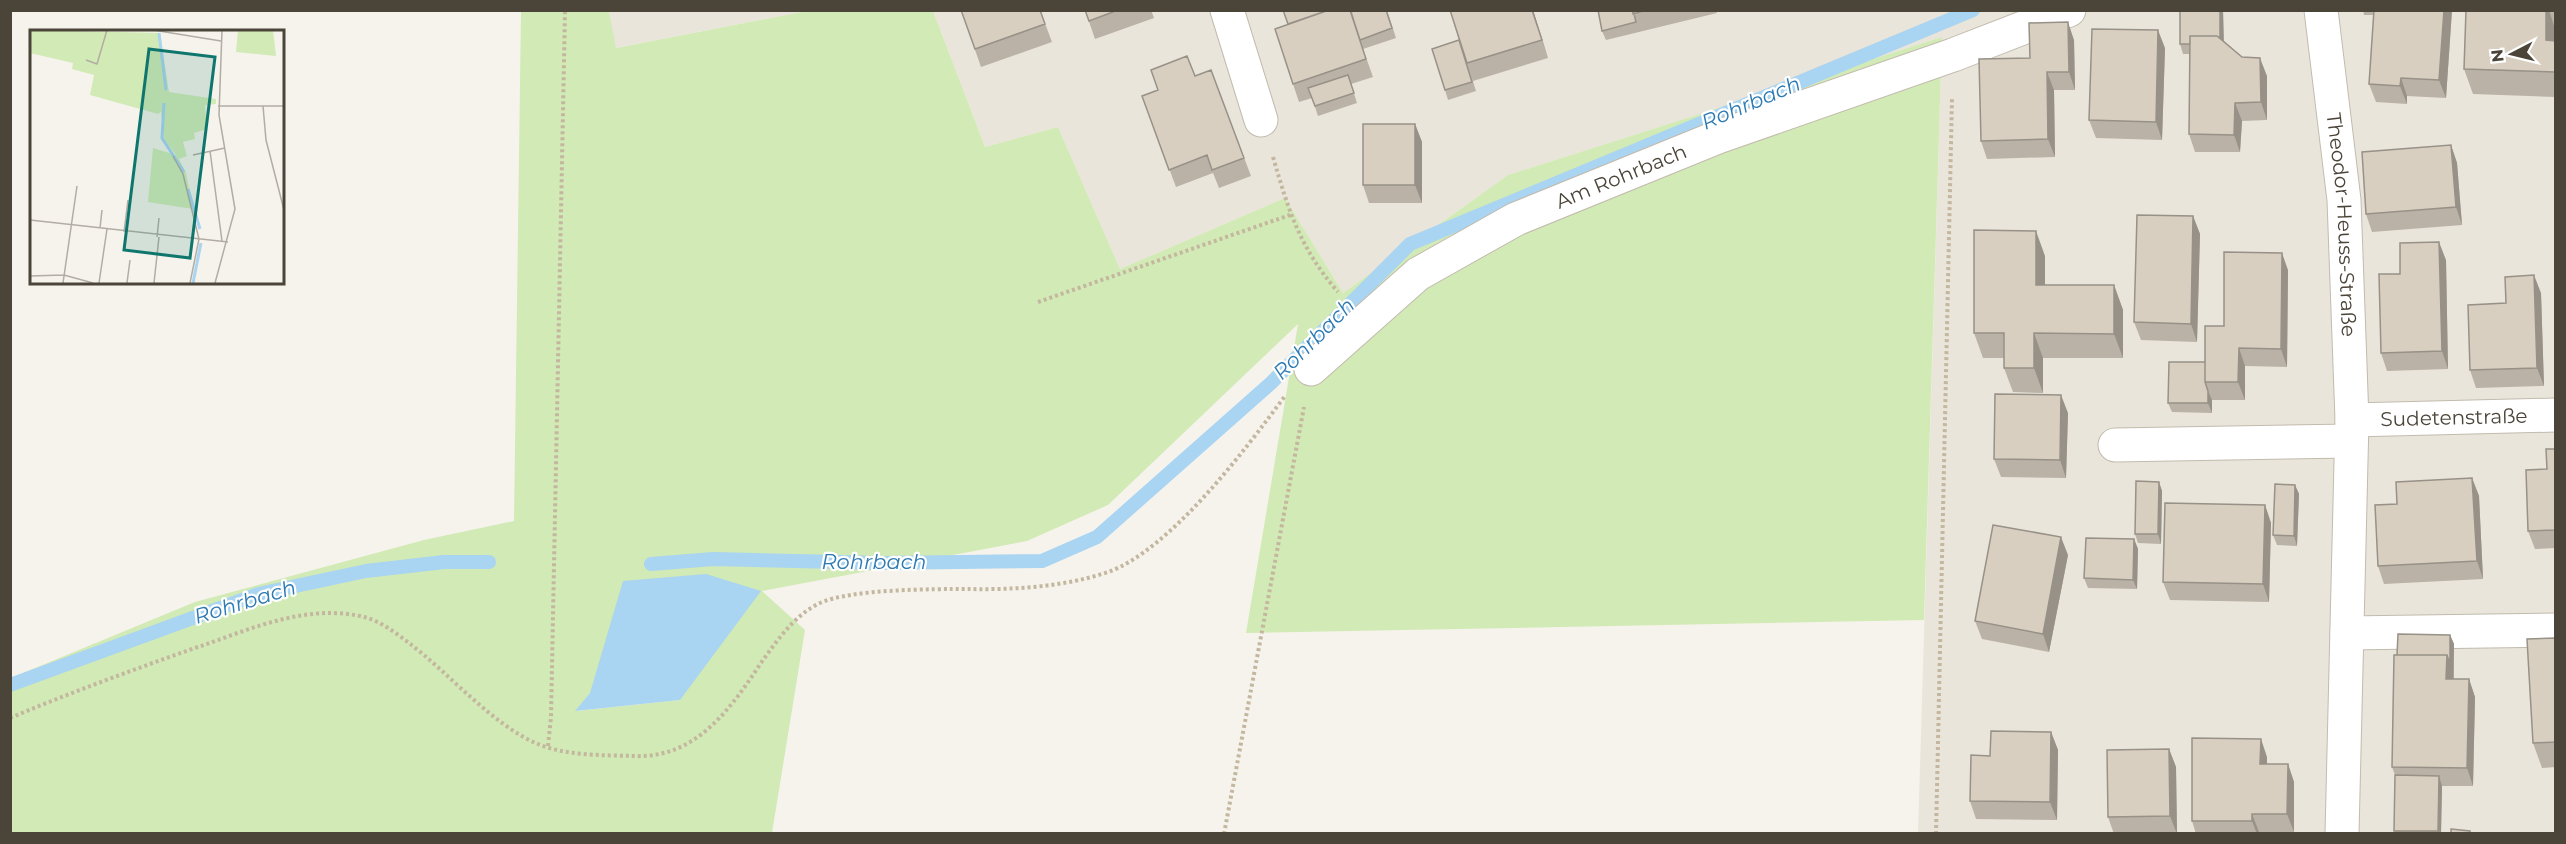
<svg xmlns="http://www.w3.org/2000/svg" width="2566" height="844" font-family="Montserrat,sans-serif">
  <style>
    .residential { fill: #eae5da }
    .green { fill: #d2eab5; fill-rule: evenodd }
    .water { fill: #a9d4f2 }
    .lines { fill: none; stroke-linecap: round; stroke-linejoin: round }
    .stream { stroke: #a9d4f2; stroke-width: 14 }
    .minor-casing { stroke: #c2bbae; stroke-width: 35 }
    .path { stroke: #c4b79f; stroke-width: 4; stroke-dasharray: 3 3; stroke-linecap: butt }
    .minor { stroke: #fff; stroke-width: 33 }
    .wall { fill: #bab2a6 }
    .shaded-wall { fill: #979187 }
    .building { fill: #d8cfc1; stroke: #979187; stroke-width: 1.5 }
    .labels { text-anchor: middle; stroke-width: 4.5; stroke-linejoin: round; paint-order: stroke }
    .street-label { font-size: 20px; fill: #4b4439; stroke: #fff }
    .water-label { font-size: 21px; font-style: italic; fill: #2e7ab2; stroke: #fff }
    .inset-river { fill: none; stroke: #a9d4f2; stroke-width: 3 }
    .inset-road { fill: none; stroke: #b2ada4; stroke-width: 1.5 }
    .view { fill: #0f766e; fill-opacity: 0.15; stroke: #0f766e; stroke-width: 3 }
    .inset-edge { fill: none; stroke: #4b4439; stroke-width: 3 }
  </style>
  <rect width="100%" height="100%" fill="#f6f3ec"/>
  <!-- residential -->
  <path class="residential" d="M 609,10 L 807,11 L 615,48 Z
    M 933,11 L 2555,11 L 2555,833 L 1918,833 L 1942,37 L 1508,175 L 1343,293 L 1285,198 L 1120,269 L 1058,127 L 985,147 Z"/>
  <!-- green -->
  <path class="green" d="M 521,11 L 609,11 L 616,48 L 807,11 L 933,11 L 985,147 L 1058,127 L 1120,269 L 1285,198 L 1343,293 L 1508,175 L 1942,37 L 1924,620 L 1246,633 L 1298,324 L 1108,505 L 1027,541 L 762,591 L 805,630 L 772,833 L 11,834 L 11,678 L 195,602 L 424,540 L 514,521 ZM 590,693 L 680,700 L 576,711 Z"/>
  <!-- water -->
  <path class="water" d="M 706,574 L 761,591 L 680,700 L 575,711 L 590,693 L 623,581 Z"/>
  <g class="lines">
    <!-- stream -->
    <path class="stream" d="M 651,564 L 713,559 L 882,563 L 1042,561 L 1097,537 L 1271,383 L 1410,244 L 1973,10
      M 10,685 L 258,594 L 366,571 L 444,562 L 489,562"/>
    <!-- minor casing -->
    <g class="minor-casing">
      <g id="minor">
        <path d="M 1227,10 L 1261,120"/>
        <path id="s1" d="M 2321,10 L 2344,200 L 2352,420 L 2342,834"/>
        <path id="s2" d="M 1311,369 L 1418,274 L 1516,219 L 1718,137 L 1953,55 L 2069,10"/>
        <path id="s3" d="M 2352,420 L 2556,415"/>
        <path d="M 2115,445 L 2351,441"/>
        <path d="M 2347,633 L 2556,630"/>
      </g>
    </g>
    <!-- path -->
    <path class="path" d="M 1273,157 C 1289,212 1300,248 1338,292
      M 1038,302 L 1290,215
      M 10,718 C 72,692 135,669 198,647 C 251,629 307,603 364,617 C 380,621 396,633 409,643 C 449,673 492,725 538,744 C 566,756 603,755 633,756 C 697,759 731,708 763,660 C 779,638 795,615 820,603 C 850,589 933,589 968,589 C 1013,590 1064,587 1108,572 C 1170,550 1245,450 1285,396
      M 548,746 L 551,717 L 565,10
      M 1224,834 L 1304,407
      M 1936,834 L 1952,98"/>
    <!-- minor -->
    <use href="#minor" class="minor"/>
  </g>
  <!-- wall -->
  <path class="wall" d="M 961,10 L 1040,10 L 1052,42 L 981,67 Z
    M 1085,10 L 1151,10 L 1154,18 L 1095,39 Z
    M 1387,10 L 1396,38 L 1363,49 L 1362,46 L 1373,77 L 1351,84 L 1357,103 L 1318,116 L 1312,98 L 1299,102 L 1293,84 L 1288,24 L 1351,12 Z
    M 1450,10 L 1533,10 L 1548,58 L 1473,81 L 1470,72 L 1476,91 L 1448,100 L 1445,90 L 1459,40 Z
    M 1598,10 L 1716,10 L 1717,13 L 1606,40 L 1602,31 Z
    M 2223,10 L 2224,41 L 2242,57 L 2267,76 L 2267,120 L 2242,121 L 2240,152 L 2195,152 L 2189,134 L 2190,54 L 2183,54 L 2180,44 Z
    M 2363,10 L 2452,10 L 2446,98 L 2407,96 L 2407,104 L 2376,102 L 2369,84 L 2374,15 L 2364,15 Z
    M 2466,10 L 2556,10 L 2556,97 L 2473,94 L 2464,69 Z
    M 2074,40 L 2075,90 L 2054,90 L 2055,157 L 1987,159 L 1981,141 L 2030,58 Z
    M 2165,48 L 2162,140 L 2096,138 L 2089,120 Z
    M 1211,70 L 1251,176 L 1219,188 L 1213,173 L 1176,187 L 1142,96 Z
    M 1415,124 L 1422,142 L 1422,203 L 1369,203 L 1363,185 Z
    M 2451,145 L 2457,163 L 2462,225 L 2372,232 L 2366,214 Z
    M 2193,216 L 2200,234 L 2197,342 L 2141,340 L 2134,322 Z
    M 2045,256 L 2045,285 L 2114,285 L 2123,310 L 2123,358 L 2043,358 L 2043,393 L 2013,392 L 2004,368 L 2004,358 L 1983,358 L 1974,333 Z
    M 2446,260 L 2448,369 L 2387,371 L 2381,353 L 2400,274 Z
    M 2288,270 L 2287,367 L 2245,366 L 2245,400 L 2212,400 L 2212,413 L 2172,412 L 2168,403 Z
    M 2541,293 L 2544,386 L 2476,388 L 2470,370 L 2506,303 Z
    M 2068,413 L 2066,478 L 2001,477 L 1994,459 Z
    M 2556,449 L 2556,548 L 2535,549 L 2528,531 L 2547,469 Z
    M 2472,478 L 2479,496 L 2483,579 L 2384,584 L 2378,566 L 2397,504 Z
    M 2159,482 L 2162,491 L 2161,544 L 2138,543 L 2135,534 Z
    M 2295,485 L 2299,494 L 2297,546 L 2277,545 L 2273,535 Z
    M 2265,505 L 2271,523 L 2269,602 L 2170,600 L 2163,582 Z
    M 2134,539 L 2138,549 L 2137,589 L 2088,588 L 2084,578 Z
    M 2068,555 L 2049,652 L 1982,639 L 1975,621 Z
    M 2450,635 L 2454,644 L 2454,679 L 2469,679 L 2475,697 L 2473,786 L 2442,786 L 2441,834 L 2396,834 L 2394,831 L 2395,775 L 2392,767 L 2397,655 Z
    M 2556,638 L 2556,767 L 2542,768 L 2533,743 Z
    M 2051,732 L 2058,750 L 2057,820 L 1976,819 L 1970,801 L 1990,756 Z
    M 2169,749 L 2176,767 L 2177,834 L 2114,834 L 2108,817 Z
    M 2267,757 L 2267,764 L 2288,764 L 2294,782 L 2294,832 L 2259,832 L 2259,834 L 2196,834 L 2192,821 Z"/>
  <!-- shaded-wall -->
  <path class="shaded-wall" d="M 1532,10 L 1533,10 L 1548,58 Z
    M 2220,10 L 2223,10 L 2224,54 L 2220,44 Z
    M 2444,10 L 2452,10 L 2446,98 L 2439,80 Z
    M 2546,10 L 2549,10 L 2555,29 L 2555,65 L 2546,40 Z
    M 2068,22 L 2074,40 L 2075,90 L 2069,72 Z
    M 2158,30 L 2165,48 L 2162,140 L 2156,122 Z
    M 2260,58 L 2267,76 L 2267,120 L 2261,102 Z
    M 2047,72 L 2054,90 L 2055,157 L 2048,139 Z
    M 2401,78 L 2407,96 L 2407,104 L 2400,86 Z
    M 2235,103 L 2242,121 L 2240,152 L 2234,135 Z
    M 1415,124 L 1422,142 L 1422,203 L 1415,185 Z
    M 2451,145 L 2457,163 L 2462,225 L 2456,207 Z
    M 2193,216 L 2200,234 L 2197,342 L 2191,324 Z
    M 2036,231 L 2045,256 L 2045,310 L 2036,285 Z
    M 2439,242 L 2446,260 L 2448,369 L 2442,351 Z
    M 2282,253 L 2288,270 L 2287,367 L 2281,349 Z
    M 2534,275 L 2541,293 L 2544,386 L 2537,368 Z
    M 2114,285 L 2123,310 L 2123,358 L 2114,334 Z
    M 2034,333 L 2043,358 L 2043,393 L 2034,368 Z
    M 2239,348 L 2245,366 L 2245,400 L 2238,382 Z
    M 2208,391 L 2212,400 L 2212,413 L 2208,403 Z
    M 2061,395 L 2068,413 L 2066,478 L 2060,460 Z
    M 2472,478 L 2479,496 L 2483,579 L 2477,561 Z
    M 2159,482 L 2162,491 L 2161,544 L 2158,534 Z
    M 2295,485 L 2299,494 L 2297,546 L 2294,536 Z
    M 2265,505 L 2271,523 L 2269,602 L 2263,584 Z
    M 2061,537 L 2068,555 L 2049,652 L 2043,634 Z
    M 2134,539 L 2138,549 L 2137,589 L 2133,580 Z
    M 2450,635 L 2454,644 L 2453,697 L 2446,679 L 2447,655 Z
    M 2469,679 L 2475,697 L 2473,786 L 2467,768 Z
    M 2051,732 L 2058,750 L 2057,820 L 2050,802 Z
    M 2261,739 L 2267,757 L 2267,782 L 2260,764 Z
    M 2169,749 L 2176,767 L 2177,834 L 2170,816 Z
    M 2288,764 L 2294,782 L 2294,832 L 2287,814 Z
    M 2439,776 L 2442,786 L 2441,834 L 2439,834 L 2438,831 Z
    M 2252,814 L 2259,832 L 2259,834 L 2257,834 L 2252,821 Z"/>
  <!-- building -->
  <path class="building" d="M 961,10 L 1040,10 L 1045,24 L 975,49 Z
    M 1085,10 L 1118,10 L 1089,21 Z
    M 1283,10 L 1329,10 L 1288,24 Z
    M 1329,10 L 1350,10 L 1366,59 L 1293,84 L 1275,29 Z
    M 1356,10 L 1386,10 L 1392,28 L 1360,40 L 1351,12 Z
    M 1450,10 L 1532,10 L 1542,40 L 1467,63 Z
    M 1598,10 L 1633,10 L 1636,22 L 1602,31 Z
    M 1633,10 L 1646,10 L 1633,14 Z
    M 2180,10 L 2220,10 L 2220,38 L 2217,36 L 2190,36 L 2190,44 L 2180,44 Z
    M 2374,10 L 2444,10 L 2439,80 L 2401,78 L 2400,86 L 2369,84 Z
    M 2466,10 L 2546,10 L 2546,40 L 2556,41 L 2555,72 L 2464,69 Z
    M 2068,22 L 2069,72 L 2047,72 L 2048,139 L 1981,141 L 1979,59 L 2030,58 L 2029,23 Z
    M 2092,29 L 2158,30 L 2156,122 L 2089,120 Z
    M 2190,36 L 2217,36 L 2242,57 L 2260,58 L 2261,102 L 2235,103 L 2234,135 L 2189,134 Z
    M 1459,40 L 1472,82 L 1445,90 L 1432,49 Z
    M 1187,56 L 1195,76 L 1211,70 L 1244,158 L 1212,170 L 1207,155 L 1169,170 L 1142,96 L 1158,90 L 1151,70 Z
    M 1348,75 L 1354,93 L 1315,106 L 1308,88 Z
    M 1363,124 L 1415,124 L 1415,185 L 1363,185 Z
    M 2451,145 L 2456,207 L 2366,214 L 2362,152 Z
    M 2137,215 L 2193,216 L 2191,324 L 2134,322 Z
    M 1974,230 L 2036,231 L 2036,285 L 2114,285 L 2114,334 L 2034,333 L 2034,368 L 2004,368 L 2004,333 L 1974,333 Z
    M 2439,242 L 2442,351 L 2381,353 L 2379,274 L 2400,274 L 2400,243 Z
    M 2224,252 L 2282,253 L 2281,349 L 2239,348 L 2238,382 L 2205,382 L 2205,326 L 2224,326 Z
    M 2534,275 L 2537,368 L 2470,370 L 2468,305 L 2506,303 L 2505,277 Z
    M 2169,362 L 2205,362 L 2205,382 L 2208,391 L 2208,403 L 2168,403 Z
    M 1995,394 L 2061,395 L 2060,460 L 1994,459 Z
    M 2546,449 L 2556,449 L 2556,530 L 2528,531 L 2526,470 L 2547,469 Z
    M 2472,478 L 2477,561 L 2378,566 L 2375,505 L 2397,504 L 2396,482 Z
    M 2136,481 L 2159,482 L 2158,534 L 2135,534 Z
    M 2275,484 L 2295,485 L 2294,536 L 2273,535 Z
    M 2165,503 L 2265,505 L 2263,584 L 2163,582 Z
    M 1993,525 L 2061,537 L 2043,634 L 1975,621 Z
    M 2086,538 L 2134,539 L 2133,580 L 2084,578 Z
    M 2398,634 L 2450,635 L 2450,664 L 2447,655 L 2397,655 Z
    M 2556,638 L 2556,742 L 2533,743 L 2527,639 Z
    M 2394,655 L 2447,655 L 2446,679 L 2469,679 L 2467,768 L 2392,767 Z
    M 1991,731 L 2051,732 L 2050,802 L 1970,801 L 1971,755 L 1990,756 Z
    M 2192,738 L 2261,739 L 2260,764 L 2288,764 L 2287,814 L 2252,814 L 2252,821 L 2192,821 Z
    M 2169,749 L 2170,816 L 2108,817 L 2107,750 Z
    M 2395,775 L 2439,776 L 2438,831 L 2394,831 Z
    M 2451,829 L 2470,831 L 2470,834 L 2451,834 Z"/>
  <g class="labels">
    <!-- street labels -->
    <g class="street-label">
      <text dy="7" stroke="none"><textPath href="#s2" startOffset="369">Am Rohrbach</textPath></text>
      <text dy="7" stroke="none"><textPath href="#s1" startOffset="216">Theodor-Heuss-Straße</textPath></text>
      <text dy="7" stroke="none"><textPath href="#s3" startOffset="102">Sudetenstraße</textPath></text>
    </g>
    <!-- water labels -->
    <g class="water-label">
      <text transform="translate(1751 103) rotate(-23)" y="7">Rohrbach</text>
      <text transform="translate(1314 339) rotate(-45)" y="7">Rohrbach</text>
      <text x="874" y="569">Rohrbach</text>
      <text transform="translate(245 602) rotate(-17)" y="7">Rohrbach</text>
    </g>
  </g>
  <!-- overview -->
  <g transform="translate(30 30)">
    <rect width="254" height="254" fill="#f6f3ec"/>
    <path d="M 0,0 L 130,3 L 139,62 L 186,69 L 186,74 L 175,75 L 177,99 L 164,103 L 165,109 L 153,112 L 157,126 L 149,129 L 156,143 L 163,179 L 118,172 L 123,118 L 146,125 L 134,109 L 131,82 L 128,84 L 60,65 L 64,45 L 42,39 L 43,33 L 0,23 ZM 208,0 L 243,0 L 246,26 L 206,22 Z" fill="#d2eab5"/>
    <path class="inset-river" d="M 129,3 L 136,60M 134,73 L 132,108 L 154,142M 158,159 L 170,199M 163,253 L 171,213"/>
    <path class="inset-road" d="M 123,0 L 191,11M 56,30 L 67,34 L 77,0M 188,76 L 254,76M 233,76 L 236,110 L 254,180M 180,121 L 192,211M 163,125 L 195,118M 143,126 L 153,144 L 169,209 L 160,253M 0,190 L 198,212M 70,198 L 72,180M 94,202 L 98,170M 127,207 L 129,188M 0,246 L 34,245 L 63,253M 33,253 L 47,156M 69,253 L 77,199M 97,253 L 100,230M 124,253 L 129,207M 185,253 L 205,179 L 189,85 L 192,0"/>
    <path class="view" d="M 119,19 L 185,27 L 160,228 L 94,220 Z"/>
    <rect width="254" height="254" class="inset-edge"/>
  </g>
  <!-- border -->
  <rect width="2566" height="844" fill="none" stroke="#4b4439" stroke-width="24"/>
  <!-- north arrow -->
  <g transform="translate(2512 54) rotate(263)" stroke="#ffffff" stroke-width="4.5" paint-order="stroke">
  <path d="M0-4.5L10 22L0 15L-10 22Z" fill="#4b4439"/>
  <text y="-9" font-size="16" font-weight="bold" text-anchor="middle" fill="#4b4439">N</text>
  </g>
</svg>
